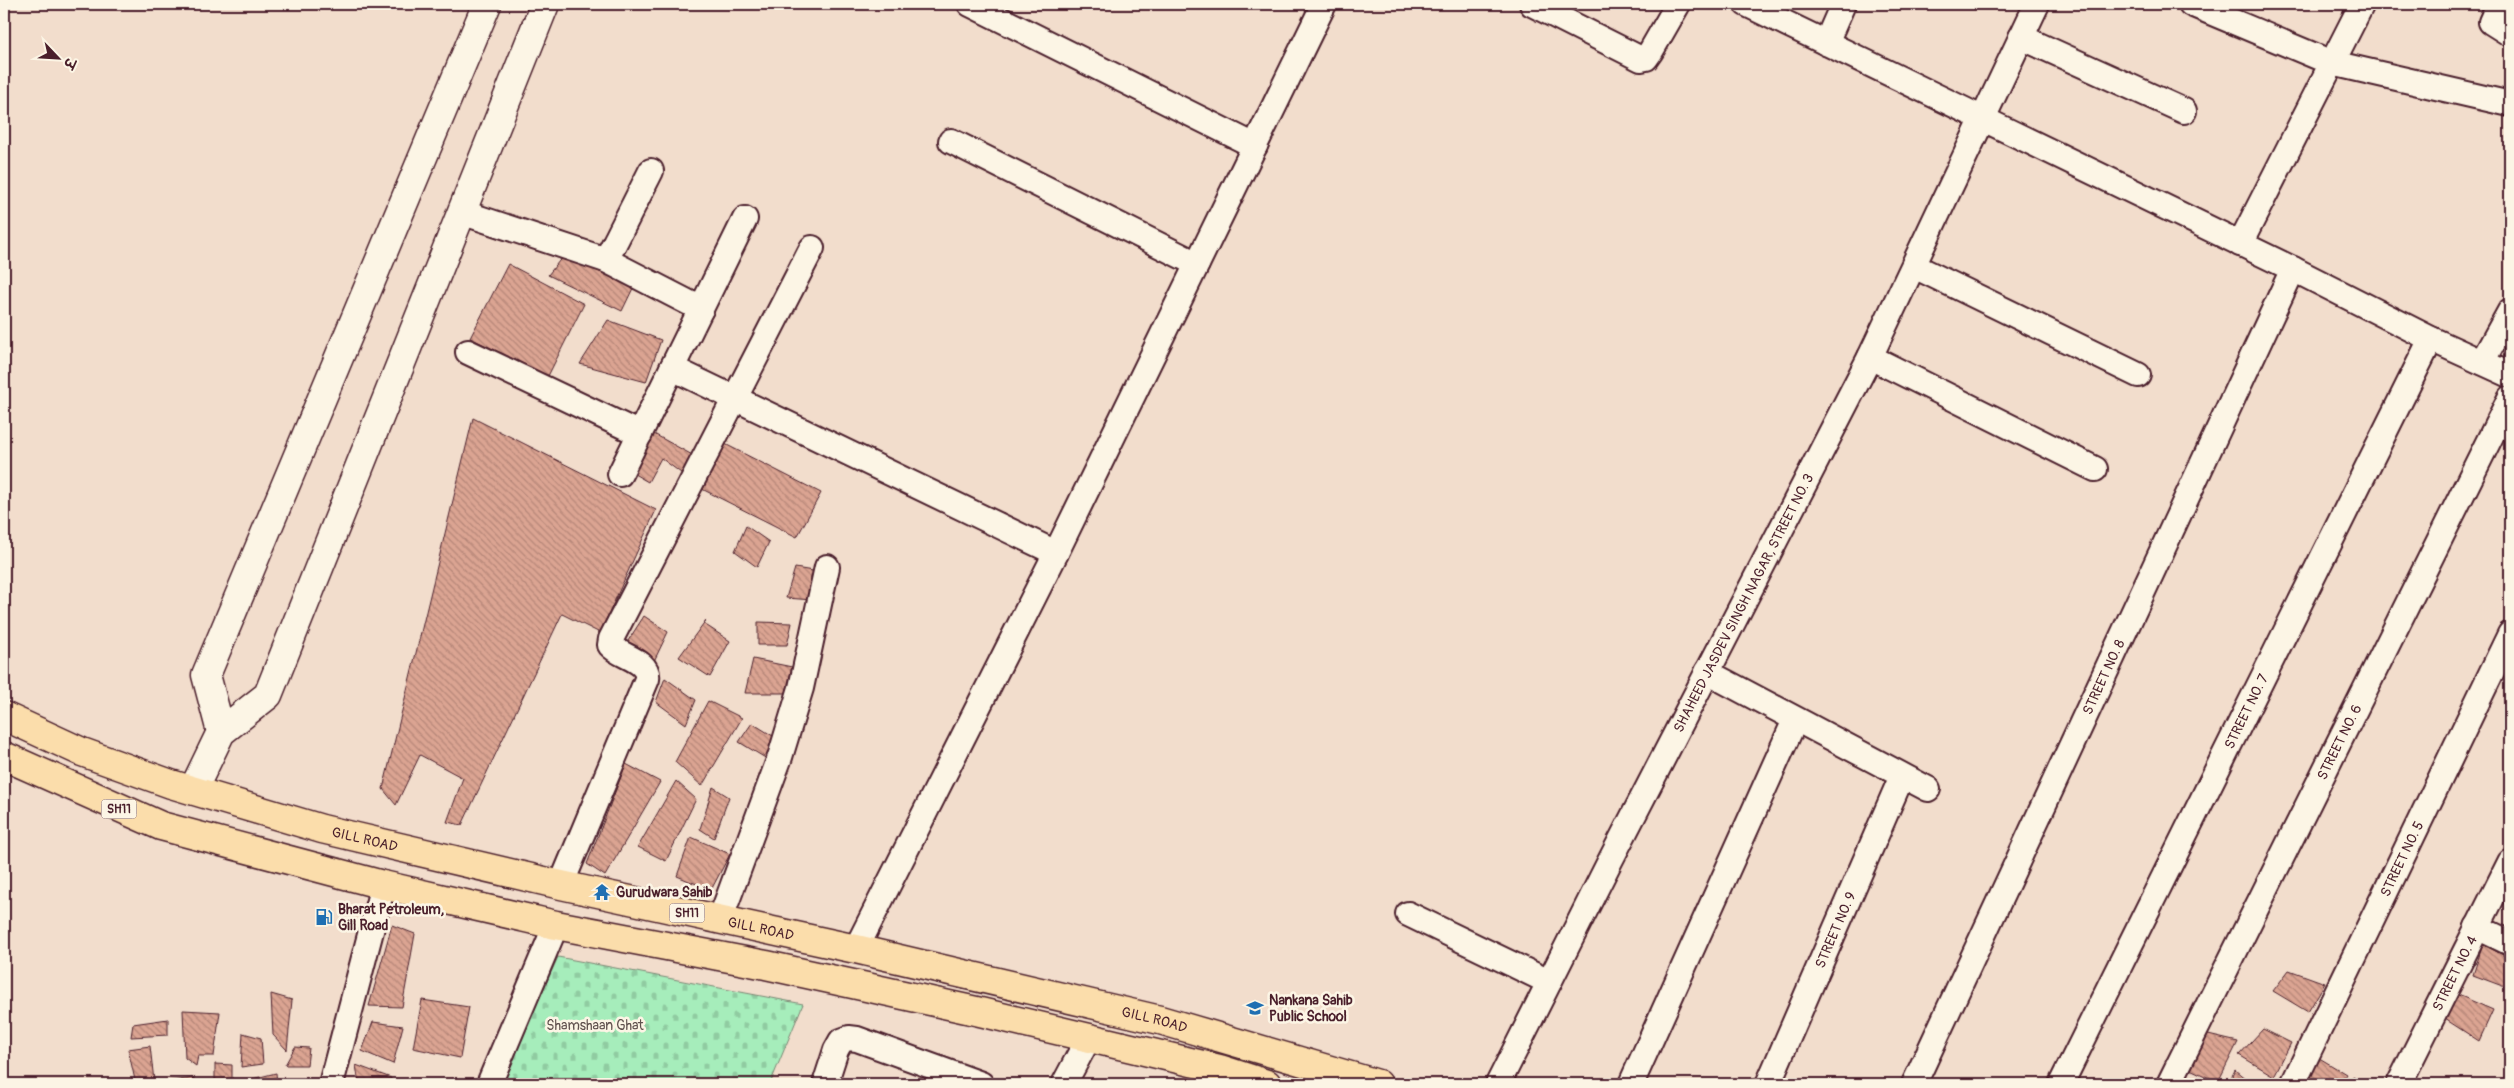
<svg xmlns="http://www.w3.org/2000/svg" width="2514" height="1088" font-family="Pangolin,'Playpen Sans Deva',sans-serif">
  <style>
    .cemetery { fill: url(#cemetery-stones); stroke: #788673 }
    .building { fill: url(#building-back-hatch); stroke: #4a1f2b }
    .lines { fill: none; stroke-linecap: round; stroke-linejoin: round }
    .minor-casing { stroke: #4a1f2b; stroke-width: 28 }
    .tertiary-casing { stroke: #4a1f2b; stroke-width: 31 }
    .primary-casing { stroke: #4a1f2b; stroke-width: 31 }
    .minor { stroke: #fcf5e5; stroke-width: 24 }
    .tertiary { stroke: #fcf5e5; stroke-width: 28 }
    .primary { stroke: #fbddab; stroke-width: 28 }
    .labels { text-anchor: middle; stroke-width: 5; stroke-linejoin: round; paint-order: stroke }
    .shield { fill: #fcf5e5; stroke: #7f5f63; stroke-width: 1 }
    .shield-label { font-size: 12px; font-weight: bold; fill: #4a1f2b }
    .street-label { font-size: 14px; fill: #4a1f2b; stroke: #fcf5e5 }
    .poi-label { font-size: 14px; font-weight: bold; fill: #4a1f2b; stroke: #fcf5e5; text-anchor: start }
    .park-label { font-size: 14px; fill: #61524f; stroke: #fcf5e5 }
  </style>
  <defs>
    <pattern id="cemetery-stones" width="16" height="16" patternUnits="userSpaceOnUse" patternTransform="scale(1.25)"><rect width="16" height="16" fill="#a6edbb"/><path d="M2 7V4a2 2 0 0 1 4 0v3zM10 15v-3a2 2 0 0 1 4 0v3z" fill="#90cba1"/></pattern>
    <pattern id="building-back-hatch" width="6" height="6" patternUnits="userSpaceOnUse" patternTransform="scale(1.25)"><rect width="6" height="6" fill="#dba492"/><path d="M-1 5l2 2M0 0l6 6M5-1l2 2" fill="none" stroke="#b48577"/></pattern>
  </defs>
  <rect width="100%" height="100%" fill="#f2ddcc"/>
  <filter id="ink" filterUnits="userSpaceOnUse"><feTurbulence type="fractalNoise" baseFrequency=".02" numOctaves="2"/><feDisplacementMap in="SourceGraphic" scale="10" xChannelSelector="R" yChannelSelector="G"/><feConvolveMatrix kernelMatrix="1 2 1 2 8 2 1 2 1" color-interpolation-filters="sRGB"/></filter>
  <g filter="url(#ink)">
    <!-- cemetery -->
    <path class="cemetery" d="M 558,957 L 803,1004 L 770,1084 L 501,1084 Z"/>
    <!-- building -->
    <path class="building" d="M 567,251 L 635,284 L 622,311 L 548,275 Z
      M 508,264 L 584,304 L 548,376 L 470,338 Z
      M 608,320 L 661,340 L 646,382 L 580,364 Z
      M 473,418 L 656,510 L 600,633 L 562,614 L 462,825 L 447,822 L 463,778 L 420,755 L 396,805 L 383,789 Z
      M 654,434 L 696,457 L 685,476 L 661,458 L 648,482 L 629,471 Z
      M 725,444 L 821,493 L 797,537 L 698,487 Z
      M 746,526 L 769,542 L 757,567 L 735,551 Z
      M 795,568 L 819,572 L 813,600 L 786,598 Z
      M 644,616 L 668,632 L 654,661 L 626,644 Z
      M 706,620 L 704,624 L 730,641 L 710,677 L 679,657 Z
      M 758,622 L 792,623 L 787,645 L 758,645 Z
      M 753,659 L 792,667 L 786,693 L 745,693 Z
      M 665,678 L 696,700 L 686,724 L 656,702 Z
      M 708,701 L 742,718 L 702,786 L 675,762 Z
      M 752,723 L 781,741 L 772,762 L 739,742 Z
      M 626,764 L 660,782 L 605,876 L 587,864 Z
      M 676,781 L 696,799 L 666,861 L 638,847 Z
      M 713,787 L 729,797 L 714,838 L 700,829 Z
      M 691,837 L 730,854 L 711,890 L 677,876 Z
      M 392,925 L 415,934 L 402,1007 L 369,1006 Z
      M 2483,944 L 2510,959 L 2510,979 L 2505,987 L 2473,975 Z
      M 2289,970 L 2325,983 L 2308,1012 L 2273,991 Z
      M 271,994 L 292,1000 L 287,1050 L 273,1035 Z
      M 2456,994 L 2493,1010 L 2479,1041 L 2445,1019 Z
      M 422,1000 L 469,1007 L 460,1058 L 413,1048 Z
      M 183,1010 L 220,1012 L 214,1056 L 198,1056 L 196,1066 L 185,1058 Z
      M 168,1019 L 168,1035 L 131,1037 L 133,1024 Z
      M 373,1022 L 403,1026 L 393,1064 L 362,1051 Z
      M 2263,1029 L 2291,1043 L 2274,1076 L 2239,1055 Z
      M 243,1033 L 261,1038 L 263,1064 L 241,1067 Z
      M 2204,1034 L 2238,1042 L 2218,1082 L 2190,1069 Z
      M 150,1046 L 154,1081 L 135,1080 L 128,1049 Z
      M 295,1047 L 309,1048 L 307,1065 L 285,1065 Z
      M 2316,1056 L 2346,1074 L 2340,1084 L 2303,1084 Z
      M 215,1064 L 232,1065 L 232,1080 L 215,1083 Z
      M 356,1065 L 391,1078 L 390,1084 L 359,1084 Z
      M 2235,1070 L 2252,1084 L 2228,1084 Z
      M 276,1073 L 277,1084 L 236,1084 L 236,1083 Z
      M 2353,1076 L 2367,1084 L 2349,1084 Z
      M 194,1078 L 195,1084 L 165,1084 L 164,1082 Z"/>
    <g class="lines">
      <!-- minor casing -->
      <g class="minor-casing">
        <g id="minor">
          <path d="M 970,4 L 1255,146"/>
          <path d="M 1532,4 L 1641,59 L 1646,58 L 1651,51 L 1678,4"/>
          <path d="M 1746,4 L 2293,269 L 2431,339 L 2510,375"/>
          <path d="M 2191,4 L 2332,63 L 2510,104"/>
          <path d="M 2499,4 L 2491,22 L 2510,34"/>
          <path d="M 2021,37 L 2184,111"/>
          <path d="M 1826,43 L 1843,4"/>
          <path d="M 951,141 L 1197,264"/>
          <path d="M 461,212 L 606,260 L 701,309"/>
          <path d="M 2240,244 L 2362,4"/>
          <path d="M 606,260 L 651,171"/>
          <path d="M 1914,266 L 2138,375"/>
          <path d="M 468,352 L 640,434"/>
          <path d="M 1870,357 L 2095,469"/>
          <path d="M 2482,362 L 2510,311"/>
          <path d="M 672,368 L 1056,553"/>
          <path d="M 620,474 L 745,219"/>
          <path d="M 1707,672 L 1928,789"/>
          <path d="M 561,885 L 647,679 C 650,660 620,657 610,645 L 611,639 L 812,248"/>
          <path d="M 1408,914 L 1549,982"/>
          <path d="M 720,920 L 780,757 L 801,688 L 827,567"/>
          <path d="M 2477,927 L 2510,943"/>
          <path d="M 856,949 L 1056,553 L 1324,4"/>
          <path d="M 331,1084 L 383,885"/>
          <path d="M 489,1084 L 556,925"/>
          <path d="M 825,1084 L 836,1050 L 841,1041 L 849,1038 L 857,1039 L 981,1084"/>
          <path d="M 1064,1084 L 1088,1039"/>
          <path id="s1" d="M 1498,1084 L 1610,861 L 1870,357 L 2037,4"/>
          <path d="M 1631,1084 L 1795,720"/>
          <path id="s2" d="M 1768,1084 L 1902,776"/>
          <path id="s3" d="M 1914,1084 L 2293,269"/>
          <path id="s4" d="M 2061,1084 L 2431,339"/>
          <path id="s5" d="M 2169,1084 L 2510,398"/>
          <path id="s6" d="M 2293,1084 L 2510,634"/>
          <path id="s7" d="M 2399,1084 L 2510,862"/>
        </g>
      </g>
      <!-- tertiary casing -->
      <g class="tertiary-casing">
        <path id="tertiary" d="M 221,732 L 206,675 L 487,4
          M 193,790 L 221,732 L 268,695 L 545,4"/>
      </g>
      <!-- primary casing -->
      <g class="primary-casing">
        <g id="primary">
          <path id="s8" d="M 4,716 L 82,752 L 171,784 L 322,829 L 561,885 L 856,949 L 1160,1020 L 1378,1084"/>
          <path d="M 4,756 L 161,826 L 383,885 L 556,925 L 766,965 L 976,1011 L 1220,1069 L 1267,1084"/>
        </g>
      </g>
      <!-- minor -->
      <use href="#minor" class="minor"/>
      <!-- tertiary -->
      <use href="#tertiary" class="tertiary"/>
      <!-- primary -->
      <use href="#primary" class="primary"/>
    </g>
  </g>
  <!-- icons -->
  <defs>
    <g id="temple-bare" transform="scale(1.35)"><path d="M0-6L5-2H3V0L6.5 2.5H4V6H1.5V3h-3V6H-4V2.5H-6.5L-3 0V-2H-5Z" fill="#1f6fb2" stroke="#fcf5e5" stroke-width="2.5" paint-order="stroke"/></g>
    <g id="fuel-bare" transform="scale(1.35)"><path d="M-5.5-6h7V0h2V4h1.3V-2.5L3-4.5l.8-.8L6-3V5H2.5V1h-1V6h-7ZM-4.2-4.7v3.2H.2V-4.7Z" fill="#1f6fb2" stroke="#fcf5e5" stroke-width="2.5" paint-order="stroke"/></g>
    <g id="school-bare" transform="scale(1.35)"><path d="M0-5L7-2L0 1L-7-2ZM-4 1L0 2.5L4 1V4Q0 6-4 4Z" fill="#1f6fb2" stroke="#fcf5e5" stroke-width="2.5" paint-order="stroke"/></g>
  </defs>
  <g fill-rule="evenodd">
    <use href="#temple-bare" x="602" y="892"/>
    <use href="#fuel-bare" x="324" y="917"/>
    <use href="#school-bare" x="1255" y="1008"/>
  </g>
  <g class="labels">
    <!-- shield labels -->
    <g class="shield">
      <rect x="101.5" y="799.5" width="35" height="19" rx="4"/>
      <rect x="669.5" y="903.5" width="35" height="19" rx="4"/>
    </g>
    <g class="shield-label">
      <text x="119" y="813">SH11</text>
      <text x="687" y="917">SH11</text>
    </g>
    <!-- street labels -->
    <g class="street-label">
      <text dy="5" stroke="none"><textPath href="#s1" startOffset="540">SHAHEED JASDEV SINGH NAGAR, STREET NO. 3</textPath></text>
      <text dy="5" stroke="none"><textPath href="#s3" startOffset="449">STREET NO. 8</textPath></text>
      <text dy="5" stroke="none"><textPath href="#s4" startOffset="416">STREET NO. 7</textPath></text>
      <text dy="5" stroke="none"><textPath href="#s5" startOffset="382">STREET NO. 6</textPath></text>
      <text dy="5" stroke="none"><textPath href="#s8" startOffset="382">GILL ROAD</textPath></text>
      <text dy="5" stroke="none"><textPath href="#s6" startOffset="250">STREET NO. 5</textPath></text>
      <text dy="5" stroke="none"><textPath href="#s8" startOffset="788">GILL ROAD</textPath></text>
      <text dy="5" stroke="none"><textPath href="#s2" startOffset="168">STREET NO. 9</textPath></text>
      <text dy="5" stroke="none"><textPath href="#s7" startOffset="124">STREET NO. 4</textPath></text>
      <text dy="5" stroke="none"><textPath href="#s8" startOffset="1192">GILL ROAD</textPath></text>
    </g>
    <!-- poi labels -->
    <g class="poi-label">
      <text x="616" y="897">Gurudwara Sahib</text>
      <text x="338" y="914">Bharat Petroleum,<tspan x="338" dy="16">Gill Road</tspan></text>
      <text x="1269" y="1005">Nankana Sahib<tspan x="1269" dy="16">Public School</tspan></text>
    </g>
    <!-- park labels -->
    <g class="park-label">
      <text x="595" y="1030">Shamshaan Ghat</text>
    </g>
  </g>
  <!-- margin -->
  <rect width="2514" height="1088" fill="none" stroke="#fcf5e5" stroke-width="20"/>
  <rect x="10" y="10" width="2494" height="1068" fill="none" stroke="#4a1f2b" stroke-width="2" filter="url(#ink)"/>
  <!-- north arrow -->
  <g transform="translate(58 58) rotate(115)" stroke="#fcf5e5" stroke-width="4" paint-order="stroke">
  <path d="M0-4L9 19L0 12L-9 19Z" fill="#4a1f2b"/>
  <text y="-8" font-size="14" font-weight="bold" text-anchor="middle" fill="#4a1f2b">उ</text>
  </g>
</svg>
